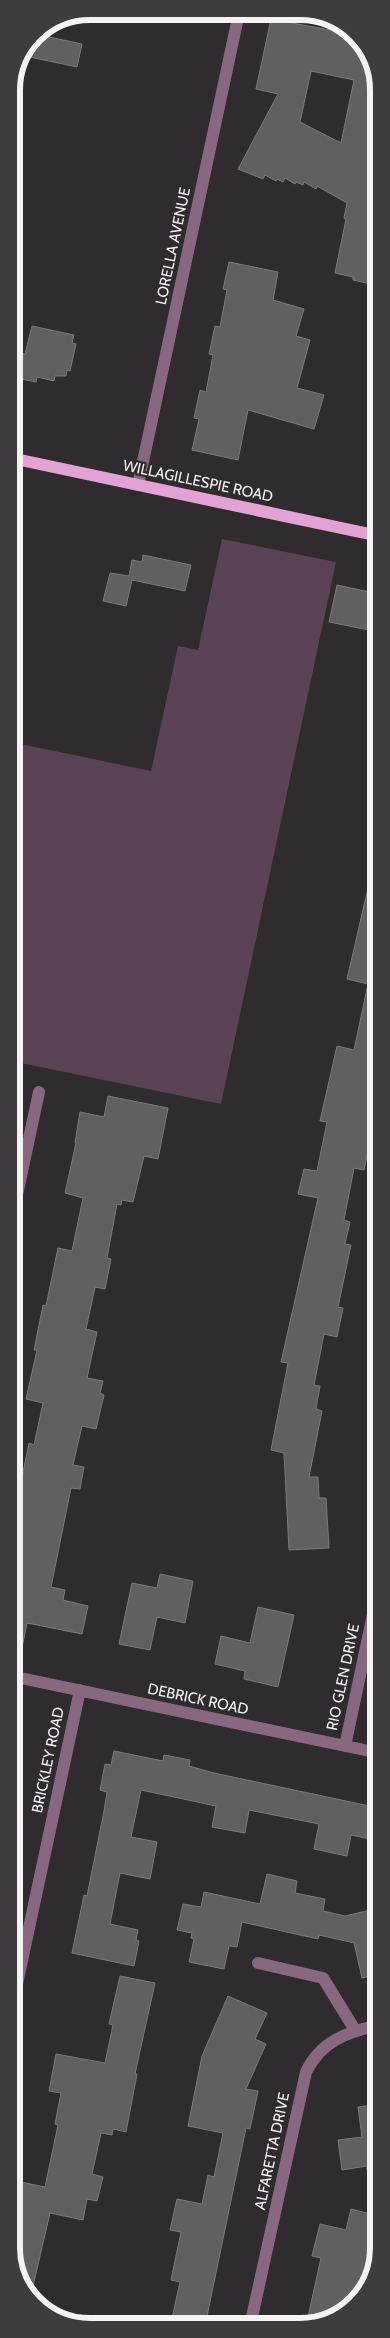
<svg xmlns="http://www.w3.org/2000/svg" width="390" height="2338" font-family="Cabin,sans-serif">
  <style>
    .green { fill: #594354 }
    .building { fill: #635e62; stroke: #7d787c; fill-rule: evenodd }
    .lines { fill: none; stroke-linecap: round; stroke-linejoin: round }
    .minor { stroke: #876880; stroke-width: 12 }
    .major { stroke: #e2a2d4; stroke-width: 12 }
    .labels { text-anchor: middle; stroke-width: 4.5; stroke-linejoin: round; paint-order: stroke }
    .street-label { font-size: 15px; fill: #f5f2f4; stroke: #2f2b2e }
    .rim { fill: none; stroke: #f5f2f4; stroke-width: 6 }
  </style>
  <rect width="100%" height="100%" fill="#2f2b2e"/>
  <!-- green -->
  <path class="green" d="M 222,539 L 336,562 L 221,1104 L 11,1061 L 11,742 L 151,771 L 178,646 L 198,650 Z"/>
  <!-- building -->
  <path class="building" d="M 271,19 L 335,31 L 334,33 L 359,38 L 379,85 L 379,96 L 368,145 L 379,151 L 379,286 L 353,280 L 353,277 L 335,273 L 346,219 L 344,218 L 347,203 L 317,186 L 316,189 L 304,182 L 303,185 L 296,182 L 295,184 L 285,178 L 283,182 L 277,179 L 276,181 L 265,175 L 263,179 L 238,169 L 278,94 L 256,89 ZM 311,71 L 354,80 L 341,143 L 300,122 Z
    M 35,34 L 82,44 L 77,67 L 25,56 Z
    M 229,262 L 278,272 L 273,300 L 304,309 L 296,336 L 310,340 L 297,388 L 324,395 L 314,429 L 248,410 L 238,460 L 192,450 L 199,419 L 194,418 L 200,390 L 206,392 L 213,355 L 209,354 L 215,326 L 220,327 L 227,290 L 223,289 Z
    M 32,326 L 74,335 L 72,343 L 76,344 L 70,371 L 67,370 L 66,376 L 55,376 L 54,381 L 37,377 L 36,382 L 11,377 L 15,352 L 25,354 Z
    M 143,555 L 191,565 L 185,591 L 132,580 L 126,606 L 103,601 L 110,573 L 129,576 L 132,560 L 142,562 Z
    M 337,585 L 379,594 L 379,632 L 329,622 Z
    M 371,875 L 379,875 L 379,1118 L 375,1133 L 372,1132 L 364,1170 L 354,1168 L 344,1220 L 350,1222 L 345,1244 L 351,1245 L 338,1307 L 343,1308 L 337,1337 L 324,1334 L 314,1385 L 320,1386 L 316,1409 L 322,1411 L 309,1477 L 318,1477 L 319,1498 L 326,1498 L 329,1548 L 289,1550 L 284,1453 L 271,1450 L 288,1363 L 281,1362 L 318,1198 L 298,1194 L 304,1169 L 317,1171 L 327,1122 L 320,1121 L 337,1046 L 354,1050 L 368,984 L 347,979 Z
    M 108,1096 L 168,1108 L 158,1159 L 144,1156 L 133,1202 L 122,1200 L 121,1205 L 117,1204 L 107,1258 L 111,1259 L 105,1289 L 95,1287 L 86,1329 L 97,1332 L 87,1378 L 103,1381 L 100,1393 L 104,1395 L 96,1429 L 82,1426 L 73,1465 L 84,1467 L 80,1489 L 71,1488 L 51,1587 L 65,1590 L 63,1600 L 88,1606 L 82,1634 L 27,1623 L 20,1658 L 11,1657 L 11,1490 L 19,1492 L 29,1443 L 34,1445 L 43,1403 L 26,1399 L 37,1350 L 34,1350 L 43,1305 L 46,1306 L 58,1248 L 72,1251 L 83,1198 L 65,1193 L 76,1143 L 75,1143 L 80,1112 L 104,1117 Z
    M 160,1574 L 193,1581 L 185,1623 L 157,1617 L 150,1650 L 119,1644 L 132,1583 L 157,1588 Z
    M 258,1607 L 294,1615 L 278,1687 L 244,1679 L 245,1671 L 215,1664 L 221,1636 L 250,1643 Z
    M 114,1751 L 163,1761 L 164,1755 L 190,1760 L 189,1766 L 214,1773 L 379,1808 L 379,1841 L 351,1835 L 347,1856 L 314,1849 L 319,1824 L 249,1810 L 245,1833 L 212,1827 L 216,1806 L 141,1790 L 131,1837 L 157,1842 L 150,1879 L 120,1873 L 110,1924 L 138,1930 L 136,1940 L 139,1941 L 134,1966 L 72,1953 L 84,1895 L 87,1896 L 104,1811 L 107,1792 L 100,1790 L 105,1764 L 111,1765 Z
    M 267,1874 L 297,1881 L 295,1893 L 325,1899 L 323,1911 L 345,1916 L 379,1908 L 379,1974 L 362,1978 L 354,1943 L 319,1935 L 318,1939 L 242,1922 L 237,1947 L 229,1946 L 224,1969 L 189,1962 L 194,1939 L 191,1938 L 192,1933 L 177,1930 L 183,1904 L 201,1907 L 204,1892 L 260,1904 Z
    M 120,1976 L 155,1983 L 135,2074 L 137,2074 L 126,2132 L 113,2129 L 112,2135 L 101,2133 L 92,2174 L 103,2177 L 97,2201 L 87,2199 L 83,2220 L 50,2213 L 30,2299 L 11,2253 L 19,2209 L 11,2208 L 16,2181 L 45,2187 L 58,2125 L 55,2124 L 61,2093 L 49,2091 L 56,2054 L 105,2063 L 113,2025 L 109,2024 Z
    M 228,1996 L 267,2013 L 255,2039 L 266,2044 L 246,2089 L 258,2091 L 250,2129 L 246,2128 L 205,2326 L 172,2318 L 180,2282 L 171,2280 L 181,2232 L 170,2230 L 177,2199 L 202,2204 L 208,2175 L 214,2177 L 223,2133 L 188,2126 L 202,2056 Z
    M 379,2104 L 379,2169 L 367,2170 L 367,2166 L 342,2170 L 338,2140 L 362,2137 L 358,2107 Z
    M 351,2209 L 379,2216 L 379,2248 L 356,2303 L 306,2326 L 321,2258 L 312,2256 L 320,2224 L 346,2230 Z"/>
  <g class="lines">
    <!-- minor -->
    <path class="minor" d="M 138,485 L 239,13
      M 11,1223 L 39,1092
      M 11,1676 L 379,1753
      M 345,1746 L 379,1586
      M 258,1963 L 323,1978 L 355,2030
      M 11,2012 L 80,1690
      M 250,2326 L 306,2072 C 321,2041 347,2032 379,2025"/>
    <!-- major -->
    <path class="major" d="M 11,458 L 379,536"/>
  </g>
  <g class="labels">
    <!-- street labels -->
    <g class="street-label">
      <text transform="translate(173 246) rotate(-78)" y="5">LORELLA AVENUE</text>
      <text transform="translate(198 481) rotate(12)" y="5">WILLAGILLESPIE ROAD</text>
      <text transform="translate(343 1677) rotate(-78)" y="5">RIO GLEN DRIVE</text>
      <text transform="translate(198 1699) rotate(12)" y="5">DEBRICK ROAD</text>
      <text transform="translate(48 1760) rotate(-78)" y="5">BRICKLEY ROAD</text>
      <text transform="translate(272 2151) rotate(-78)" y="5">ALFARETTA DRIVE</text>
    </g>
  </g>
  <!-- crop -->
  <path d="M0 0H390V2338H0ZM90 20H300A70 70 0 0 1 370 90V2248A70 70 0 0 1 300 2318H90A70 70 0 0 1 20 2248V90A70 70 0 0 1 90 20Z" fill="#3f3b3e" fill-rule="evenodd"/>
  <path class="rim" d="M90 20H300A70 70 0 0 1 370 90V2248A70 70 0 0 1 300 2318H90A70 70 0 0 1 20 2248V90A70 70 0 0 1 90 20Z"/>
</svg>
